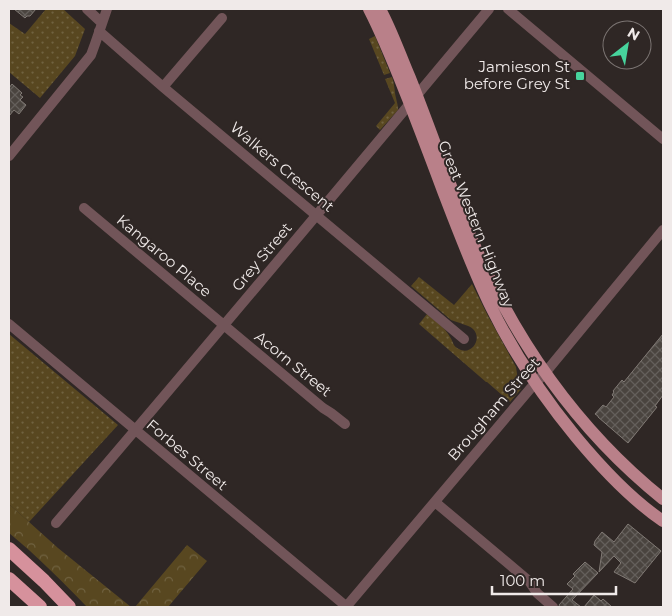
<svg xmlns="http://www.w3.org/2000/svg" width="672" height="616" font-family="Montserrat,sans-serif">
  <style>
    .grass { fill: url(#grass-dots) }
    .forest { fill: url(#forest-crowns) }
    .building { fill: url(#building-cross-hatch); stroke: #807974 }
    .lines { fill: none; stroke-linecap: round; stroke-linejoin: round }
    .minor { stroke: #725559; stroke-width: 10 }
    .major { stroke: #b98089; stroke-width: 12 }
    .highway { stroke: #d6919c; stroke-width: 14 }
    .poi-dot { fill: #47d49d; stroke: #2f2725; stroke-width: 2 }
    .labels { text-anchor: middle; stroke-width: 4; stroke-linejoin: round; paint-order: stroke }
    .poi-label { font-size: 15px; fill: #f0eae9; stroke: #2f2725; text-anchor: end }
    .street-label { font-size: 15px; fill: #f0eae9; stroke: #2f2725 }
  </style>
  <defs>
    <pattern id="grass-dots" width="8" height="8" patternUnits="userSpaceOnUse" patternTransform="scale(1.25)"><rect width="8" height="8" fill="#584720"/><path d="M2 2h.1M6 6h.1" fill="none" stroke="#706240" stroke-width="1.8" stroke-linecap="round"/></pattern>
    <pattern id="forest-crowns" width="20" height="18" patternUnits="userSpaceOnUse" patternTransform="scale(1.25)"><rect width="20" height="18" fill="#584720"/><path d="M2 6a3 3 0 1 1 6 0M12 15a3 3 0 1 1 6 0" fill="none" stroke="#706240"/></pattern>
    <pattern id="building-cross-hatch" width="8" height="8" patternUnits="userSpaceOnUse" patternTransform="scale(1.25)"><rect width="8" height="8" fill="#4a443f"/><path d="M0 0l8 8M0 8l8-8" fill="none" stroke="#645f5b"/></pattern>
  </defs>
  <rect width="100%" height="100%" fill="#2f2725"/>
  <!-- grass -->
  <path class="grass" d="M 46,9 L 63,9 L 85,29 L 75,56 L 40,98 L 9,72 L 9,23 L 25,34 Z
    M 375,36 L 390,73 L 384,75 L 369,39 Z
    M 392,77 C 395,86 394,89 396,98 C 397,103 398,105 398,110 L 380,130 L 376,126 L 395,103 L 385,79 Z
    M 419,277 L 454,305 L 472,284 L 488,316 L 516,367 L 518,380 L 521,389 L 510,402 L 487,382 L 486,382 L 419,324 L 427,314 C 435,321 445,327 450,337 C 453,341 453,347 459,349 C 471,356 483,339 473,329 C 469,325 458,323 451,320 L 411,286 Z
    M 9,334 L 118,425 L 29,522 L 9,504 Z"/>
  <!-- forest -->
  <path class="forest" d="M 9,504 L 58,548 L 131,607 L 87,607 C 62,581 37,556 9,533 Z
    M 187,545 L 207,561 L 168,607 L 135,607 Z"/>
  <!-- building -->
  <path class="building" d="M 14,9 L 36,9 L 30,16 L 27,16 L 25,18 Z
    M 12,84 L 22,93 L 20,95 L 23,97 L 20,100 L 26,105 L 19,114 L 14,110 L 9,116 L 9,88 Z
    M 663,334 L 663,395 L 655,406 L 657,407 L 628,443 L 598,417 L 598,416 L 595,414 L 603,405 L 606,407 L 614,397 L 612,395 L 614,392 L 613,391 L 622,380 L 624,382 Z
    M 628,524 L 661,551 L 635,583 L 614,572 L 621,563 L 614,556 L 599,572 L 602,552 L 594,545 L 595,541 L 602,532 L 614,542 Z
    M 585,562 L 598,573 L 572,600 L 581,607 L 560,607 L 559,605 L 573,589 L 567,584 L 575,576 L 573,574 Z
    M 594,595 L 601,601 L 603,599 L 612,607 L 584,607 Z"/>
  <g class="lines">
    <!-- minor -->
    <path class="minor" d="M 87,9 L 102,23
      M 508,9 L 663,139
      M 99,31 L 163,87 L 464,339
      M 163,87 L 222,18
      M 9,156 L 91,55 L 95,44 L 107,9
      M 84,208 L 323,408 L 331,413 L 345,424
      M 9,324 L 347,607
      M 435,502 L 529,581 L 537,593 L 553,607
      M 56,523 C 202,353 345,181 489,9
      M 346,607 L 530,389 L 545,373 L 663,230"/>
    <!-- major -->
    <path class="major" d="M 369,9 C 384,38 396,69 408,99 C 420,130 432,161 443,191 C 458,230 473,270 491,307 C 514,354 543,397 576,437 C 600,466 632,500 663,521
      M 380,9 C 392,31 400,55 410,78 C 431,131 449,184 471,237 C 513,338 577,430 663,499"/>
    <!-- highway -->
    <path class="highway" d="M 9,549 L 44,581 L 69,607
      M 9,579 L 40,607"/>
  </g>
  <!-- markers -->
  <rect class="poi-dot" x="575" y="71" width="10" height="10" rx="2.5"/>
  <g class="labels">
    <!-- poi labels -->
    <g class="poi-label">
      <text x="570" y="72">Jamieson St<tspan x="570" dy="17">before Grey St</tspan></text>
    </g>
    <!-- street labels -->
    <g class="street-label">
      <text transform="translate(282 167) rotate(40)" y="5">Walkers Crescent</text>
      <text transform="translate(476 224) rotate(68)" y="5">Great Western Highway</text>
      <text transform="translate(164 256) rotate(40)" y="5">Kangaroo Place</text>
      <text transform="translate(262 257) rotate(-50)" y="5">Grey Street</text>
      <text transform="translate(293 364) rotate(39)" y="5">Acorn Street</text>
      <text transform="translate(494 409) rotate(-49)" y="5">Brougham Street</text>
      <text transform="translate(187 455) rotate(40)" y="5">Forbes Street</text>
    </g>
  </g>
  <!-- border -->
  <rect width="672" height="616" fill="none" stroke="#f0eae9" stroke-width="20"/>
  <!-- north arrow -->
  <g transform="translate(627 45) rotate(31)"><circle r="24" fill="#2f2725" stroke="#7c7573"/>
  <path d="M0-4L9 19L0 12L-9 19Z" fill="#47d49d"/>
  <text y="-8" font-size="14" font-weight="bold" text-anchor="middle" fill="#f0eae9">N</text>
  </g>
  <!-- scale -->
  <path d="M492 586v8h124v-8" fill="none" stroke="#f0eae9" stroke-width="2.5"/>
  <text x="500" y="586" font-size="15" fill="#f0eae9" stroke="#2f2725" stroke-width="4" paint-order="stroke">100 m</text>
</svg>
